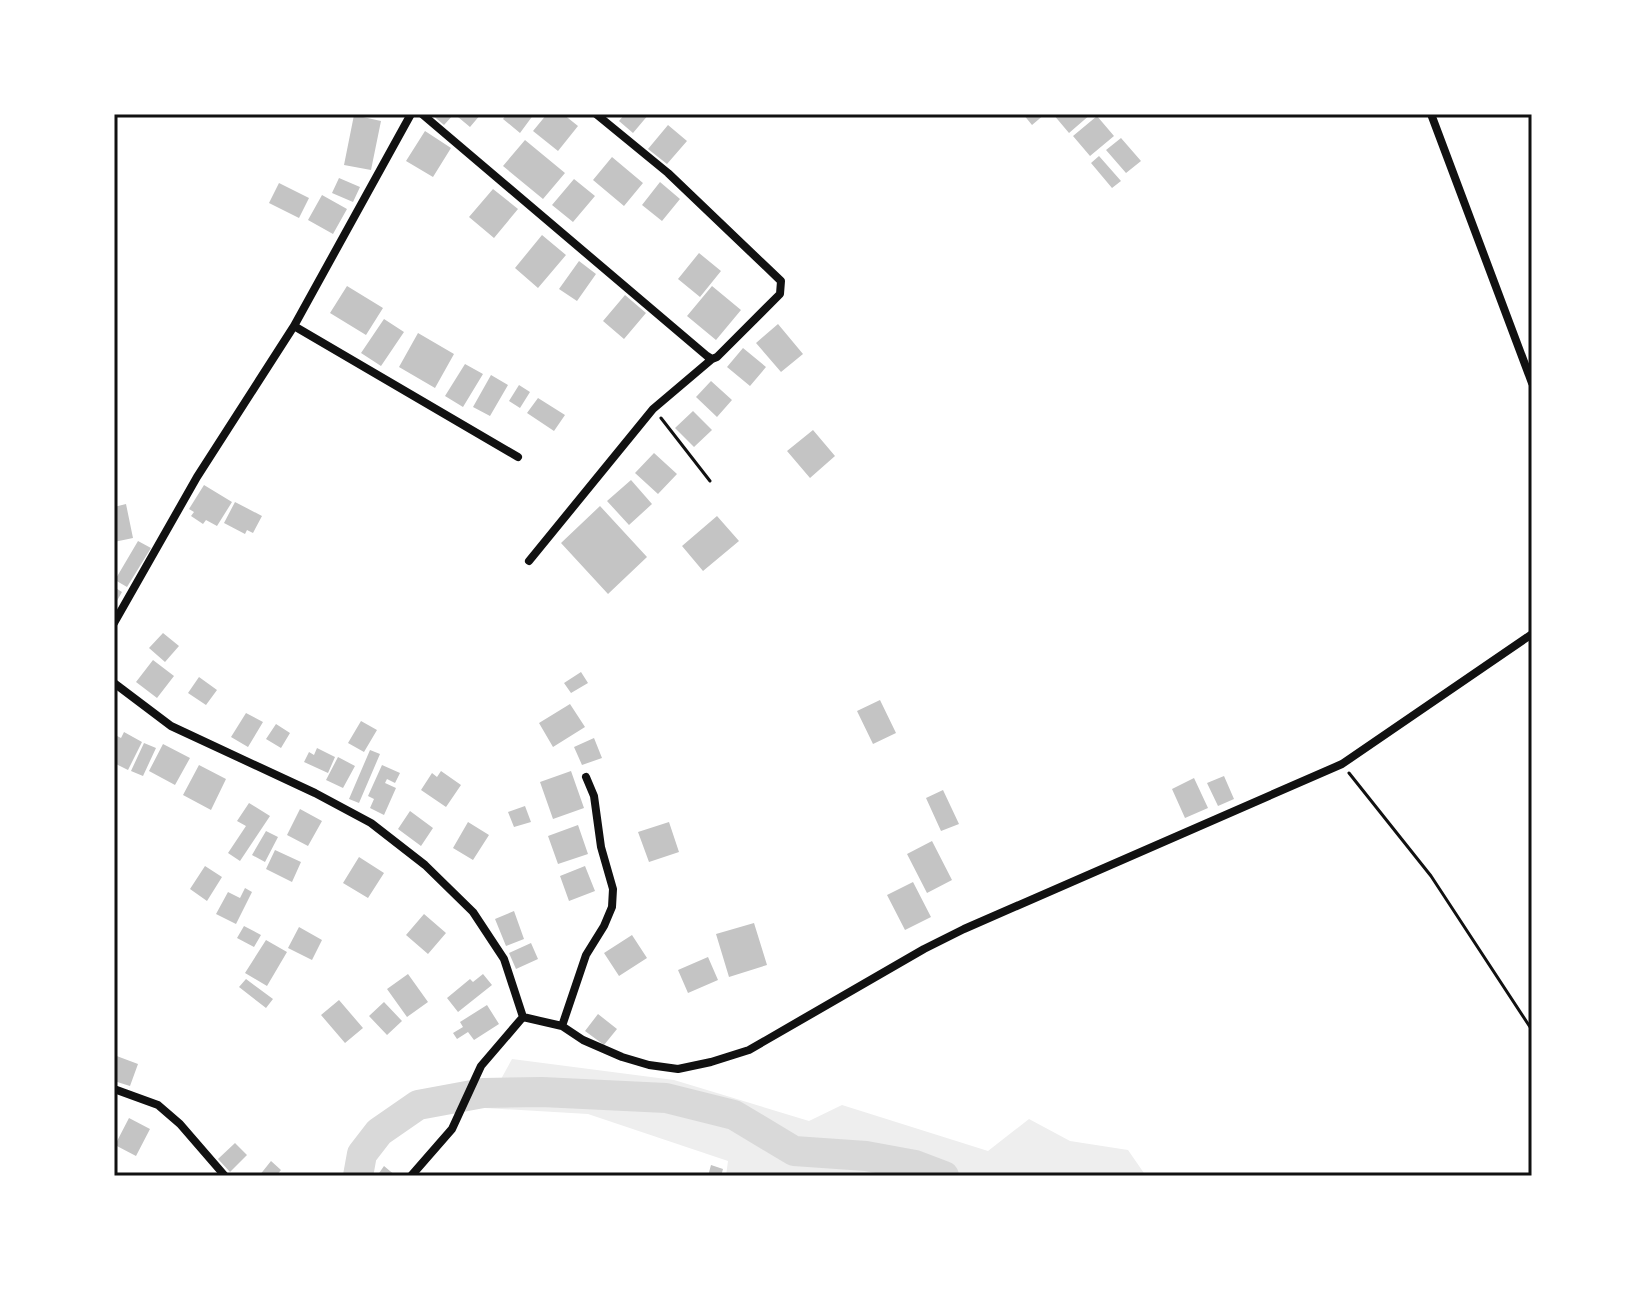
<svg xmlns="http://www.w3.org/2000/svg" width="1646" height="1290" font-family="'Nunito Sans',sans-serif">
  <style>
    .green { fill: #eee }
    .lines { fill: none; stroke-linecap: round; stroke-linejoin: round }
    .river { stroke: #d9d9d9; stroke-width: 30 }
    .building { fill: #c4c4c4 }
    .path { stroke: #111; stroke-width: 3 }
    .minor { stroke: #111; stroke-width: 8 }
    .neatline { fill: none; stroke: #111; stroke-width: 3 }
  </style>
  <rect width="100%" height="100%" fill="#fff"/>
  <!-- green -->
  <path class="green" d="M 512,1059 L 674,1080 L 809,1121 L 842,1105 L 988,1151 L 1029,1119 L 1070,1141 L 1128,1150 L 1146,1176 L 726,1176 L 728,1161 L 588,1114 L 485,1108 Z"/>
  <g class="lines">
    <!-- river -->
    <path class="river" d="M 358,1176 L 362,1154 L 379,1132 L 418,1105 L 483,1093 L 542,1092 L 666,1098 L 734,1115 L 794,1151 L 866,1156 L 915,1165 L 944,1176"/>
  </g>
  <!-- building -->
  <path class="building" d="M 431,114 L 454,114 L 444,125 Z
    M 461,114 L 481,114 L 470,127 L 458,117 Z
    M 507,114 L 534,114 L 520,133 L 503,119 Z
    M 547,114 L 563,114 L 578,126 L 558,151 L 533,131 Z
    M 625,114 L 649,114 L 633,133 L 619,121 Z
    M 1023,114 L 1045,114 L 1032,125 Z
    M 1053,114 L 1091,114 L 1069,133 Z
    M 354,115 L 381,121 L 371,170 L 344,165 Z
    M 1097,116 L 1114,136 L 1090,156 L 1073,136 Z
    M 668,125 L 687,141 L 667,164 L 648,149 Z
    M 425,131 L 451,148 L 433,177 L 406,161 Z
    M 1121,138 L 1141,161 L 1126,173 L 1106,150 Z
    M 525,140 L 565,173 L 543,199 L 503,166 Z
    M 1099,156 L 1121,181 L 1112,188 L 1091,163 Z
    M 612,157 L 643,183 L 624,206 L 593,180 Z
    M 339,178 L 360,187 L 353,202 L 332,193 Z
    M 574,179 L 595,196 L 573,222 L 552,205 Z
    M 660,182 L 680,199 L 662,221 L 642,205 Z
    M 279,183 L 309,198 L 299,218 L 269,203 Z
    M 493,189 L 518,209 L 494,238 L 469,217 Z
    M 322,195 L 347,209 L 333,234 L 308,220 Z
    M 542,235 L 566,255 L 538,288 L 515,268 Z
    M 699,253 L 721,271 L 700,297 L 678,279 Z
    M 579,261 L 596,274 L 577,301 L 559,289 Z
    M 347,286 L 383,308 L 366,335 L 330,313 Z
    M 712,286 L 741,310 L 716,340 L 687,316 Z
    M 625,295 L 646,313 L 624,339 L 603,321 Z
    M 384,319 L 404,332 L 381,366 L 361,353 Z
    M 778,324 L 803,354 L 781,372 L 756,343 Z
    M 418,333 L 454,354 L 435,388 L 399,367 Z
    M 743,348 L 766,367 L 750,386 L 727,367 Z
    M 465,364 L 483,374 L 463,407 L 445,396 Z
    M 491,375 L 508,385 L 490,416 L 473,407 Z
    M 711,381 L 732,400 L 717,417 L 696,397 Z
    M 519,385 L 530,392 L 520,408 L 509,401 Z
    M 538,398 L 565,415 L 554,431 L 527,413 Z
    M 693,411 L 712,430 L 694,447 L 675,428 Z
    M 813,430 L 835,456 L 810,478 L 787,451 Z
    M 654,453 L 677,474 L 658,494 L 635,473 Z
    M 631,480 L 652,504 L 629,525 L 607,501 Z
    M 204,485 L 232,502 L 217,526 L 206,520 L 203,524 L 191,516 L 194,512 L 189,509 Z
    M 235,502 L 262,516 L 253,533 L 247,530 L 245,534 L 224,523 Z
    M 126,504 L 133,538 L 114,542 L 114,507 Z
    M 600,506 L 647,557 L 608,594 L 561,543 Z
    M 717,516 L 739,541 L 703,571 L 682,546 Z
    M 138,541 L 151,548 L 127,587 L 115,580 Z
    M 114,587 L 122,592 L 114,606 Z
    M 163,633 L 179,646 L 165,662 L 149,648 Z
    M 153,660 L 174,676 L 157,698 L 136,682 Z
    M 581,672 L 588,683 L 571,693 L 564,683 Z
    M 199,677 L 217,690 L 206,705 L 188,693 Z
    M 880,700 L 896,733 L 873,744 L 857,711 Z
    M 570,704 L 585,727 L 553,747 L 539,723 Z
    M 246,713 L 263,722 L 248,747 L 231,737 Z
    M 361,721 L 377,730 L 364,752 L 348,743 Z
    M 276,724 L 290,733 L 281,748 L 266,739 Z
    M 124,732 L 142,742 L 128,770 L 114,763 L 114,743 L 117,736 L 121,738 Z
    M 594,738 L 602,758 L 582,765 L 574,747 Z
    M 144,743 L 156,748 L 143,776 L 131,771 Z
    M 163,744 L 190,758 L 175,785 L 149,771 Z
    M 317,748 L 335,757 L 328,773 L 304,762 L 309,752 L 314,755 Z
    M 370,750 L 380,754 L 359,803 L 349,799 Z
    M 338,757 L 355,766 L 343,788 L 326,780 Z
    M 199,765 L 226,779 L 211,810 L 183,795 Z
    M 382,765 L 400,773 L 395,783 L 387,779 L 385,783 L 396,788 L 384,815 L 370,808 L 374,799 L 368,796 Z
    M 441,771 L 461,785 L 446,807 L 421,790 L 432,773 L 437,777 Z
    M 571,771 L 584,808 L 553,819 L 540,782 Z
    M 1224,776 L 1234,799 L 1218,806 L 1207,783 Z
    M 1194,778 L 1208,808 L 1185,818 L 1172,789 Z
    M 943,790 L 959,824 L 941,831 L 926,798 Z
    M 249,803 L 270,816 L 240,861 L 228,853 L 246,826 L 237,821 Z
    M 525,806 L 531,822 L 514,827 L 508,812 Z
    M 300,809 L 322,821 L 308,846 L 287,835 Z
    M 410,811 L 433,828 L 421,846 L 398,829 Z
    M 468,822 L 489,835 L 473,860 L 453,848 Z
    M 669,822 L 679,852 L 649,862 L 638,832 Z
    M 578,825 L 588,854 L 558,864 L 548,836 Z
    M 266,831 L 278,837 L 265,862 L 252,855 Z
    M 932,841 L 952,880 L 927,893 L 907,854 Z
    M 275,850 L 301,862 L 292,882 L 266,869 Z
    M 359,857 L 384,873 L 368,898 L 343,883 Z
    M 205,866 L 222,877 L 207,901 L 190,889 Z
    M 585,866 L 595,891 L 569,901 L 560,876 Z
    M 913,882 L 931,917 L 905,930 L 887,895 Z
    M 245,888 L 252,892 L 236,924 L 216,914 L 228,892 L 240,898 Z
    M 514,911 L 524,939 L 506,946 L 495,919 Z
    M 424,914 L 446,933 L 428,954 L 406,935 Z
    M 754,923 L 767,965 L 729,977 L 716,934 Z
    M 244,926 L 261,935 L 254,947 L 237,938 Z
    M 299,927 L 322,940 L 312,960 L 288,948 Z
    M 632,935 L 647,958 L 619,976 L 604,953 Z
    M 266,940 L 287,952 L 267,986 L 245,973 Z
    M 531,943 L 538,959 L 516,969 L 509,953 Z
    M 708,957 L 718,980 L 688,993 L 678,970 Z
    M 408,974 L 428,1002 L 407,1017 L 387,989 Z
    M 483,974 L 492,985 L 458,1012 L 447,998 L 470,979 L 473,982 Z
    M 246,979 L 273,999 L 266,1008 L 239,987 Z
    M 339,1000 L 363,1028 L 345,1043 L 321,1015 Z
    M 384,1002 L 402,1021 L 387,1035 L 369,1016 Z
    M 487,1005 L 499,1024 L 474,1040 L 468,1032 L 457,1039 L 453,1033 L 463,1027 L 460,1022 Z
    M 598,1014 L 617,1029 L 604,1045 L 585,1031 Z
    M 114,1055 L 138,1064 L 130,1086 L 114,1081 Z
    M 129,1118 L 150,1129 L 136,1156 L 115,1145 Z
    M 235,1143 L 247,1155 L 230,1172 L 218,1159 Z
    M 271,1161 L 281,1170 L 276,1176 L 259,1176 Z
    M 711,1165 L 723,1169 L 721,1176 L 708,1176 Z
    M 384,1166 L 396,1176 L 377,1176 Z"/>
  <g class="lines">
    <!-- path -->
    <path class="path" d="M 661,418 L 710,481
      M 1349,773 L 1431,876 L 1532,1030"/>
    <!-- minor -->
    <path class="minor" d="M 422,114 L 707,356 L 712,359 L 717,357 L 780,294 L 781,281 L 668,173 L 596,114
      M 1431,114 L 1532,383
      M 294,326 L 518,457
      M 529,561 L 653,409 L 712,359
      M 114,623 L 197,477 L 294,326 L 411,114
      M 114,683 L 171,726 L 315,793 L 371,823 L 425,865 L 473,912 L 504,959 L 523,1017 L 481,1066 L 452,1129 L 411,1176
      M 523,1017 L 562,1026 L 583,1040 L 622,1057 L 649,1065 L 678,1069 L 711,1062 L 749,1050 L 924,949 L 964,929 L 1342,764 L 1532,634
      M 562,1026 L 586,955 L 604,926 L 612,907 L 613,889 L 601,847 L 594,796 L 586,777
      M 114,1089 L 158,1105 L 180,1124 L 225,1176"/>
  </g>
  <!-- border -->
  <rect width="1646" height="1290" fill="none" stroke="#ffffff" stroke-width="232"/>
  <rect x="116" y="116" width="1414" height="1058" class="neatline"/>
</svg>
